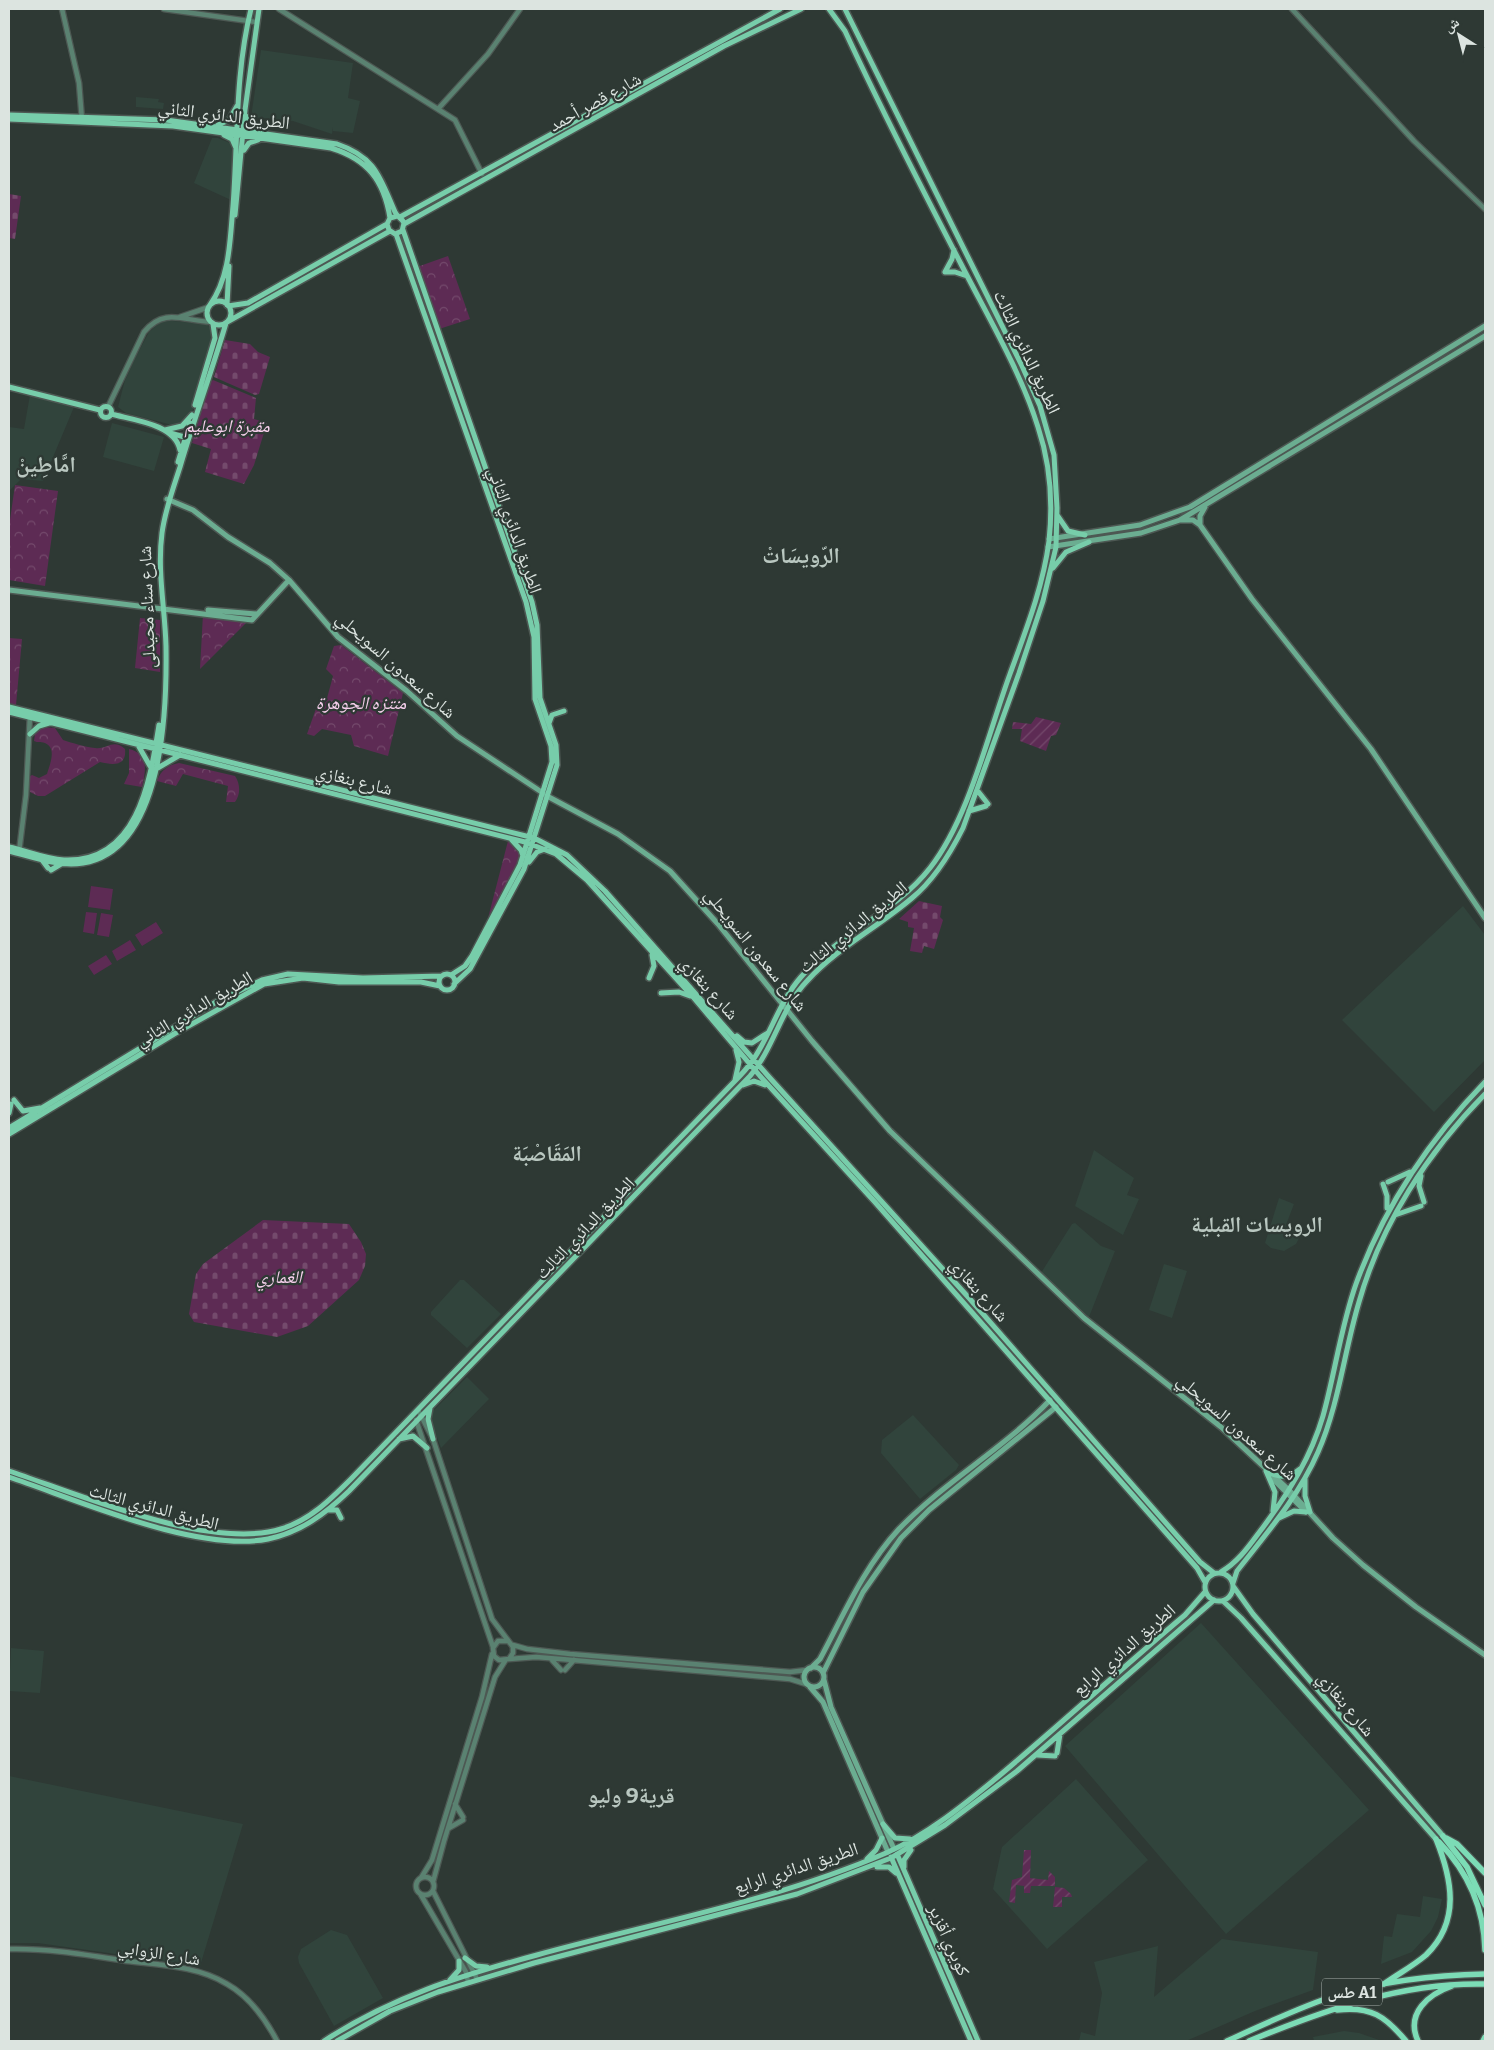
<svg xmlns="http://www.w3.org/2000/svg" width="1494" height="2050" font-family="Bitter,'Noto Naskh Arabic',serif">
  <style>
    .built { fill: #31443c }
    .grass { fill: #5d2b54 }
    .cemetery { fill: url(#cemetery-stones) }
    .park { fill: url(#park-crowns) }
    .garden { fill: url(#garden-furrows) }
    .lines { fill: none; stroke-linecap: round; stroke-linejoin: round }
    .tertiary-casing { stroke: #4d5853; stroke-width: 7 }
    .secondary-casing { stroke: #4d5853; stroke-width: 8 }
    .primary-casing { stroke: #4d5853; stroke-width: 8 }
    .trunk-casing { stroke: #4d5853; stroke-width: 8 }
    .tertiary { stroke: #5a8271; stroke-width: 4.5 }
    .secondary { stroke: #6bad91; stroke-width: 5 }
    .primary { stroke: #77cdaa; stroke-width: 5 }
    .trunk { stroke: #7cdcb6; stroke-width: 5.5 }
    .labels { text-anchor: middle; stroke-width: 4.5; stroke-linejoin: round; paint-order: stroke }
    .shield { fill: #2e3934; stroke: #a8b1ac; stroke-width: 1 }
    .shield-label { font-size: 16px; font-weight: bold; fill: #dce4e0 }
    .street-label { font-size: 18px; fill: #dce4e0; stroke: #2e3934 }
    .park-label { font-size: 18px; font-style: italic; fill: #f7d0ed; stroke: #2e3934 }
    .district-label { font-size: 22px; font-weight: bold; fill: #b9c7c0; stroke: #2e3934 }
  </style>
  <defs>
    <pattern id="cemetery-stones" width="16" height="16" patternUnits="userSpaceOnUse" patternTransform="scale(1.25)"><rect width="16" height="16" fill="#5d2b54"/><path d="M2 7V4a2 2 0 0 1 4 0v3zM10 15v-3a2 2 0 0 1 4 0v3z" fill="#744a6c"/></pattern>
    <pattern id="park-crowns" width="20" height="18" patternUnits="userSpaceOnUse" patternTransform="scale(1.25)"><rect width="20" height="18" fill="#5d2b54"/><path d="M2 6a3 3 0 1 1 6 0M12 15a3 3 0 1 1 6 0" fill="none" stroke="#744a6c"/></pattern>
    <pattern id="garden-furrows" width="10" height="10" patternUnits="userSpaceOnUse" patternTransform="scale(1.25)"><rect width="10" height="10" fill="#5d2b54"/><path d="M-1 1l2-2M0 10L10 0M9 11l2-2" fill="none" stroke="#744a6c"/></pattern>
  </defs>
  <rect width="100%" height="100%" fill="#2e3934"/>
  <!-- built -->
  <path class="built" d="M 261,50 L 353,63 L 348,98 L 360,101 L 353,133 L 333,131 L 333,127 L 332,134 L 293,121 L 251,117 Z
    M 136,97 L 159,99 L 158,102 L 164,103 L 163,109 L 136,107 Z
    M 212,138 L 218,138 L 230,143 L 233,150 L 234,164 L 231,200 L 194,183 Z
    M 162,320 L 206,324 L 211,328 L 214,337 L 192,413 L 182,423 L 176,426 L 126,413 L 118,407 L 125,380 L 136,356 L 149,332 Z
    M 30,395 L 74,407 L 43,481 L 21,479 L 9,491 L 9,427 L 24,429 Z
    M 112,423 L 164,437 L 154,471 L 103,457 Z
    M 1463,906 L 1485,935 L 1485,1060 L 1434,1112 L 1342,1020 Z
    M 1094,1150 L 1134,1178 L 1127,1195 L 1139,1199 L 1123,1235 L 1075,1206 Z
    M 1279,1198 L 1294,1204 L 1286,1225 L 1298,1230 L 1296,1237 L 1299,1238 L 1296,1244 L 1284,1251 L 1271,1248 L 1265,1243 Z
    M 1075,1223 L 1101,1246 L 1115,1251 L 1089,1317 L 1041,1273 L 1072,1224 Z
    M 1164,1264 L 1187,1271 L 1172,1318 L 1149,1310 Z
    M 460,1280 L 464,1280 L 501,1314 L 467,1348 L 431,1315 L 431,1312 Z
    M 467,1377 L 489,1399 L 441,1448 L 431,1421 L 433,1411 Z
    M 913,1415 L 959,1465 L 956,1470 L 920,1499 L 881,1453 L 882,1440 Z
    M 1201,1623 L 1369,1810 L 1226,1934 L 1065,1746 Z
    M 11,1648 L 44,1651 L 40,1693 L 9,1691 Z
    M 9,1776 L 243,1824 L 200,1966 L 38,1943 L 9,1943 Z
    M 1076,1779 L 1148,1860 L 1047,1949 L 993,1889 L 1002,1847 Z
    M 1423,1896 L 1442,1899 L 1438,1917 L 1431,1931 L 1412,1952 L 1381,1964 L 1384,1936 L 1392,1937 L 1397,1914 L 1420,1917 Z
    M 331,1930 L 347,1935 L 383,1998 L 334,2026 L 299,1963 L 298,1957 L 301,1949 Z
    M 1222,1939 L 1318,1952 L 1313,1990 L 1255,2011 L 1186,2041 L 1079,2041 L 1081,2032 L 1095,2036 L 1102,1993 L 1094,1962 L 1158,1946 L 1154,1997 Z
    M 1344,2031 L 1359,2033 L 1382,2041 L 1314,2041 L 1313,2037 Z"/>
  <!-- grass -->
  <path class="grass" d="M 91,886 L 113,889 L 110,910 L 88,907 Z
    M 86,912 L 97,913 L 94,934 L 83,932 Z
    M 101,913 L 113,915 L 109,937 L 97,935 Z
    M 156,922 L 163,933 L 142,946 L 135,935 Z
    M 130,940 L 136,950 L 117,961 L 112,951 Z
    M 106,955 L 112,964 L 94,975 L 88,966 Z"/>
  <!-- cemetery -->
  <path class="cemetery" d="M 9,194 L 21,196 L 15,239 L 9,238 Z
    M 225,340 L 250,344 L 258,352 L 270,357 L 259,394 L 255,395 L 214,377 Z
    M 213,380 L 256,398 L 254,419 L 267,423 L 254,465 L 244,484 L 205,472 L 211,449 L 192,443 L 210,382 Z
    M 919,901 L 942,906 L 940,917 L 943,920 L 934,949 L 924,946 L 922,953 L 910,951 L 914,928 L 908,927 L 908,922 L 899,919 Z
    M 263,1220 L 349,1224 L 361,1242 L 366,1254 L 365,1266 L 359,1280 L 308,1326 L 277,1337 L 194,1322 L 189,1314 L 196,1274 L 203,1264 Z"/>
  <!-- park -->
  <path class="park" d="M 448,256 L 470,319 L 439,329 L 417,267 Z
    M 15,485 L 58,491 L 45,586 L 9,580 L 9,527 Z
    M 203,614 L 250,619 L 200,669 Z
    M 140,618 L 160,620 L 160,672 L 135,668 Z
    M 9,638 L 22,639 L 16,705 L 9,703 Z
    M 341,645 L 403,693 L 388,756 L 354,746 L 351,735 L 322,729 L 314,736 L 307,734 L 318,703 L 326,702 L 333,676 L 326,669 L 334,646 Z
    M 43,727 L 55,728 L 63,740 C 73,743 84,747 95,748 C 107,750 113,738 125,749 C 127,767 112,765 100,762 L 45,796 L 38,796 L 30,792 L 29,777 L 32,775 L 39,778 L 47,774 C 50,764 57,748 45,743 C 40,741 38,743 34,741 L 35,734 Z
    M 129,749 C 149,754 146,770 142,787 L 124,784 L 129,773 Z
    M 179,763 L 235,776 C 240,783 241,794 235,802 L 226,802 L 228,786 L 183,774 L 176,786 L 157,781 C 161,770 168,765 179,763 Z
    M 508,841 L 518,847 L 521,856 L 520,862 L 487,922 Z"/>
  <!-- garden -->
  <path class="garden" d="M 1036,717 L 1061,723 L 1056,735 L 1051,736 L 1046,751 L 1020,741 L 1022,729 L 1012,729 L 1013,722 L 1031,724 Z
    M 1024,1850 L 1031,1850 L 1030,1878 L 1048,1880 L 1049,1871 L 1055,1877 L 1055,1886 L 1031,1886 L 1030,1893 L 1024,1893 L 1024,1886 L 1016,1885 L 1015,1903 L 1009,1902 L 1012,1880 L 1022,1877 Z
    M 1055,1887 L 1064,1888 L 1071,1894 L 1072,1897 L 1062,1897 L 1062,1907 L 1053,1907 Z"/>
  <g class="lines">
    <!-- tertiary casing -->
    <g class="tertiary-casing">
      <path id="tertiary" d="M 62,9 L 79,83 L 82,120
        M 164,9 L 256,22
        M 279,9 L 455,120 L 482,174
        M 1292,9 L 1414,141 L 1485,209
        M 438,109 L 488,54 L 520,9
        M 180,317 L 209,307
        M 108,407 L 144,332 C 164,307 184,321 211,322
        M 19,852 L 26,795 L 30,715
        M 418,1410 L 433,1439 L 492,1619 L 513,1647 L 513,1653 L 509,1659 L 499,1660 L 494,1656 L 493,1648 L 498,1641 L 507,1641
        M 416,1420 L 493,1647
        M 513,1645 L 527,1649 L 570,1654 L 790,1672 L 807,1670
        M 509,1659 L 536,1657 L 561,1659 L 790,1679 L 806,1684
        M 551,1659 L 561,1670
        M 565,1670 L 574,1660
        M 455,1804 L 463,1817
        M 449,1828 L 463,1820
        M416 1886a9 9 0 1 1 18 0a9 9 0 1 1-18 0Z
        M 421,1878 L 432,1860 L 482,1697 L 492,1654
        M 433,1882 L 444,1841 L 495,1677 L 505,1661
        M 433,1891 L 477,1979
        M 421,1895 L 466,1972 L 468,1982
        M 9,1949 C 48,1948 88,1955 127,1961 C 160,1965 198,1966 227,1984 C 250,1997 265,2018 277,2041"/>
    </g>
    <!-- secondary casing -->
    <g class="secondary-casing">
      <path id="secondary" d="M 167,499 L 193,510 L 228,537 L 270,563 L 289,580 L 338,637 L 407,691 L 457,736 L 543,793
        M 1180,520 L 1193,520 L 1200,525 L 1252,599 L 1371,749 L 1485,918
        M 1200,524 L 1200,516 L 1205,507
        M 1049,539 L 1140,525 L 1190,507 L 1485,326
        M 1048,547 L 1141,533 L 1180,520 L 1485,336
        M 9,590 L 252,620 L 289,580
        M 208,610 L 257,614
        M 547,796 L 618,834 L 670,871 L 718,924 L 812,1041 L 890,1131 L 1084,1318 L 1221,1427 L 1289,1490 L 1333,1538 L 1363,1565 L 1416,1607 L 1485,1655
        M 1273,1479 L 1306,1512
        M804 1677a10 10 0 1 1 20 0a10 10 0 1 1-20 0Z
        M 811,1668 L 820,1659 C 844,1614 864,1567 899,1529 C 945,1481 1005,1448 1050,1400
        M 823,1673 L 863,1592 L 901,1538 L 929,1510 L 1056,1407
        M 824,1680 L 831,1707 L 894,1849
        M 810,1687 L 823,1702 L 888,1852"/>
    </g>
    <!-- primary casing -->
    <g class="primary-casing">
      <path id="primary" d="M 9,115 L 166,120 L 337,144 C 376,157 380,178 395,212 C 397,217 402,218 404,223 L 402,231 L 395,234 L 389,230 L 387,224 L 390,218 L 397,216
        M 246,116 L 249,125 L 257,130
        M 9,119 L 173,126 L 331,148 C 367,159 384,180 390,218
        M 218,125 L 229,120 L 237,106
        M 224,135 L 232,139 L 236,148
        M 244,150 L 249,143 L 258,140
        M 235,215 L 245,110 L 259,9
        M 400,217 L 780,9
        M 404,224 L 724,46 L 801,9
        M 403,230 L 532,602 L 537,625 L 540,698 L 556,745 L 557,765 L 524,869 L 470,969 L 454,984
        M 396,234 L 526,602 L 534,637 L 535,699 L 551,746 L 552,762 L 520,865 L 472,956 L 465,966 L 451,975
        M 945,272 L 952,259 L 954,250
        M 945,272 L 955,272 L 967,276
        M207 313a12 12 0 1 1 24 0a12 12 0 1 1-24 0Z
        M 210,305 C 230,277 230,240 233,206 C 238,141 235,73 251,9
        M 227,305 L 229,266
        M 228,306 L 248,303 L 387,224
        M 227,322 L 390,231
        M 9,387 L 100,410
        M 195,405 L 215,338 L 213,324
        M100.5 412a5.5 5.5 0 1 1 11 0a5.5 5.5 0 1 1-11 0Z
        M 111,414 C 133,420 175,424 180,450
        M 165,430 L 182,426 L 192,415
        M 170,433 L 188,438
        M 178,462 L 190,423
        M 1057,515 L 1068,531 L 1085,535
        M 1053,568 L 1066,552 L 1089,542
        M 9,707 L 534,838 L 567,855 L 605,891 L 769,1077 L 969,1298 L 1200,1562 L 1214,1573
        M 9,712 L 525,842 L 556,854 L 587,880 L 693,997 L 760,1076 L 874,1201 L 1197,1568 L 1205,1582
        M 549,723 L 552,715 L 564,711
        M 30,734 L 39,726 L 49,723
        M 138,745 L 150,766
        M 156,769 L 180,755
        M 977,790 L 988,804
        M 969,811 L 986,806
        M 511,839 L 521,850 L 523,856
        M 9,847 C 27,851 45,859 64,860 C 138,863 150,781 159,725
        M 9,851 C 33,857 58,867 83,863 C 164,850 167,708 166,646 C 165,608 157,571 162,533 C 165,510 173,489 180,467 C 194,419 212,371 226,323
        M 42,860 L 48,868
        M 529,862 L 537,852 L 545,849
        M 51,870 L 61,864
        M439 982a8 8 0 1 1 16 0a8 8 0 1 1-16 0Z
        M 649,978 L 654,966 L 652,955
        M 661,993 L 679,992 L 690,996
        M 737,1036 L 744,1042 L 752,1043 L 766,1034
        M 735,1080 L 739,1062 L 736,1050
        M 743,1085 L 754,1081 L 765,1085
        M 14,1100 L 23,1111 L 40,1108
        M 9,1113 L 11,1104
        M 9,1128 L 216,1002 L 262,980 L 288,974 L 363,978 L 442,976
        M 9,1134 L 174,1034 L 264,984 L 303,978 L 339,982 L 421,982 L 440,986
        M 1421,1176 L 1419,1186 L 1424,1202
        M 1388,1182 L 1410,1172
        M 1383,1184 L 1387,1196 L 1387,1208
        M 1395,1215 L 1421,1206
        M 430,1408 L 428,1419 L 433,1439
        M 399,1439 L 413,1436 L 427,1448
        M 9,1471 C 78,1494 210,1551 281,1529 C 310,1520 330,1500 351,1479 L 733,1083 C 740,1076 747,1069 753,1060 C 771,1034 779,1002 801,977 C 838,934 895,913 930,868 C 969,818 988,734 1010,674 C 1026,630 1043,587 1049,541 C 1053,504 1050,463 1038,427 C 1021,372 987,315 961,264 C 921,187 881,109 845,31 L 829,9
        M 1266,1471 L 1275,1492 L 1273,1511
        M 1270,1473 C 1283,1478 1289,1478 1300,1469
        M 9,1477 C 78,1500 197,1553 268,1539 C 301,1532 325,1514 349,1491 L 750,1076 C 774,1048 781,1008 807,981 C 837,948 878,927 912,898 C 934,880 950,854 963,828 L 1019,673 L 1043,601 L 1056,547 L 1057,508 L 1054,455 L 1040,406 L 1022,366 L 845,9
        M 1305,1478 L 1305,1496 L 1310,1512
        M 329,1510 L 337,1510 L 341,1518
        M 1279,1518 L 1294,1511 L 1306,1512
        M 1221,1572 C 1240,1561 1251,1543 1264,1526 C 1289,1492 1311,1457 1323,1416 C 1335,1373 1341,1326 1356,1284 C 1384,1207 1428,1141 1485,1082
        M1205 1587a14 14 0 1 1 28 0a14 14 0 1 1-28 0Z
        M 1233,1583 L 1237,1571 C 1266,1534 1299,1496 1318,1452 C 1339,1404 1344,1352 1359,1302 C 1381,1224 1428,1152 1485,1094
        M 1233,1586 L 1253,1614 L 1443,1836
        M 1223,1601 L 1241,1618 L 1436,1839
        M 1057,1753 L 1060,1734
        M 1037,1755 L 1055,1756
        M 883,1824 L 895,1838 L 910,1839
        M 897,1854 L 978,2041
        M 891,1857 L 971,2041
        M 867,1859 L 876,1850 L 882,1838
        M 877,1867 L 889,1867 L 896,1873
        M 904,1867 L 904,1860 L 911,1850
        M 465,1958 L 476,1966 L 487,1967
        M 450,1980 L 459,1970 L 459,1961
        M 324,2041 C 392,1997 459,1976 537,1955 C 653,1923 775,1901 886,1853 C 927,1835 965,1804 999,1776 C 1062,1723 1122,1668 1185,1615 L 1205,1592
        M 337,2041 L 390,2011 L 438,1992 L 534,1963 L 797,1894 L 891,1858 L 945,1825 L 1017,1771 L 1214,1600"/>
    </g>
    <!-- trunk casing -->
    <g class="trunk-casing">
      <path id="trunk" d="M 1443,1836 L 1467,1867 L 1485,1905
        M 1446,1838 L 1457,1844 L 1485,1873
        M 1439,1842 C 1468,1872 1484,1908 1485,1950
        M 1384,1984 C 1398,1974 1413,1966 1426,1955 C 1461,1921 1452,1879 1436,1839
        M 1337,2010 C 1371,2006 1385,2016 1406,2041
        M 1227,2041 C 1263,2025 1299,2007 1337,1995 C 1384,1981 1436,1975 1485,1974
        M 1249,2041 C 1325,2010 1402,1982 1485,1984
        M 1418,2041 C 1405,2013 1429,1994 1452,1986
        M 1483,2041 L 1485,2037"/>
    </g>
    <!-- tertiary -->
    <use href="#tertiary" class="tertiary"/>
    <!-- secondary -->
    <use href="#secondary" class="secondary"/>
    <!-- primary -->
    <use href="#primary" class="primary"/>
    <!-- trunk -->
    <use href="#trunk" class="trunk"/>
  </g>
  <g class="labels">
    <!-- shield labels -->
    <rect class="shield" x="1322" y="1978.5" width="60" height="27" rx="4"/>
    <g class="shield-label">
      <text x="1352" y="1998">طس A1</text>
    </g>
    <!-- street labels -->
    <g class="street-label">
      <text transform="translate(595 102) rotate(-29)" y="6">شارع قصر أحمد</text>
      <text transform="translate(224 115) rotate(7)" y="6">الطريق الدائري الثاني</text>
      <text transform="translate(1027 352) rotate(65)" y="6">الطريق الدائري الثالث</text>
      <text transform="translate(515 530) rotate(71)" y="6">الطريق الدائري الثاني</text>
      <text transform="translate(147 607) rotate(-92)" y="6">شارع سناء محيدلى</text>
      <text transform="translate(396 665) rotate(41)" y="6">شارع سعدون السويحلي</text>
      <text transform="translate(354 780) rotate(14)" y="6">شارع بنغازي</text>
      <text transform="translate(853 927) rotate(-39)" y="6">الطريق الدائري الثالث</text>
      <text transform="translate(756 950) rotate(51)" y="6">شارع سعدون السويحلي</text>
      <text transform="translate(709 988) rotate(48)" y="6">شارع بنغازي</text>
      <text transform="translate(194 1009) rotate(-30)" y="6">الطريق الدائري الثاني</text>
      <text transform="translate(585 1228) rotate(-46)" y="6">الطريق الدائري الثالث</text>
      <text transform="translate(979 1290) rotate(48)" y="6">شارع بنغازي</text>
      <text transform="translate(1237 1427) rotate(41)" y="6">شارع سعدون السويحلي</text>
      <text transform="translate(154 1507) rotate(15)" y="6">الطريق الدائري الثالث</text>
      <text transform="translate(1124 1650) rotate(-41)" y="6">الطريق الدائري الرابع</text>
      <text transform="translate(1346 1704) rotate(50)" y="6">شارع بنغازي</text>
      <text transform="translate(796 1868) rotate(-18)" y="6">الطريق الدائري الرابع</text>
      <text transform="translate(949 1940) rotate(66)" y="6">كويري أقزير</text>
      <text transform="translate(159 1953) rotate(9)" y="6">شارع الزوابي</text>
    </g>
    <!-- park labels -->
    <g class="park-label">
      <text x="227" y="432">مقبرة ابوعليم</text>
      <text x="361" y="709">منتزه الجوهرة</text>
      <text x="279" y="1283">الغماري</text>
    </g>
    <!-- district labels -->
    <g class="district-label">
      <text x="46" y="472">امَّاطِينْ</text>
      <text x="801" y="563">الرّويسَاتْ</text>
      <text x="547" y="1161">المَقَاصْبَة</text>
      <text x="1257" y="1232">الرويسات القبلية</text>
      <text x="631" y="1803">قرية9 وليو</text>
    </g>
  </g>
  <!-- border -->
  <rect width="1494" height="2050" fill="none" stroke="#dce4e0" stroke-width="20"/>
  <!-- north arrow -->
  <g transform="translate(1459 35) rotate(324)" stroke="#2e3934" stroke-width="4" paint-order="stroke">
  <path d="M0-4L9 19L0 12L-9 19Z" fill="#dce4e0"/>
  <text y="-8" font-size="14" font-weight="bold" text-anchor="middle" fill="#dce4e0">ش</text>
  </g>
</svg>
